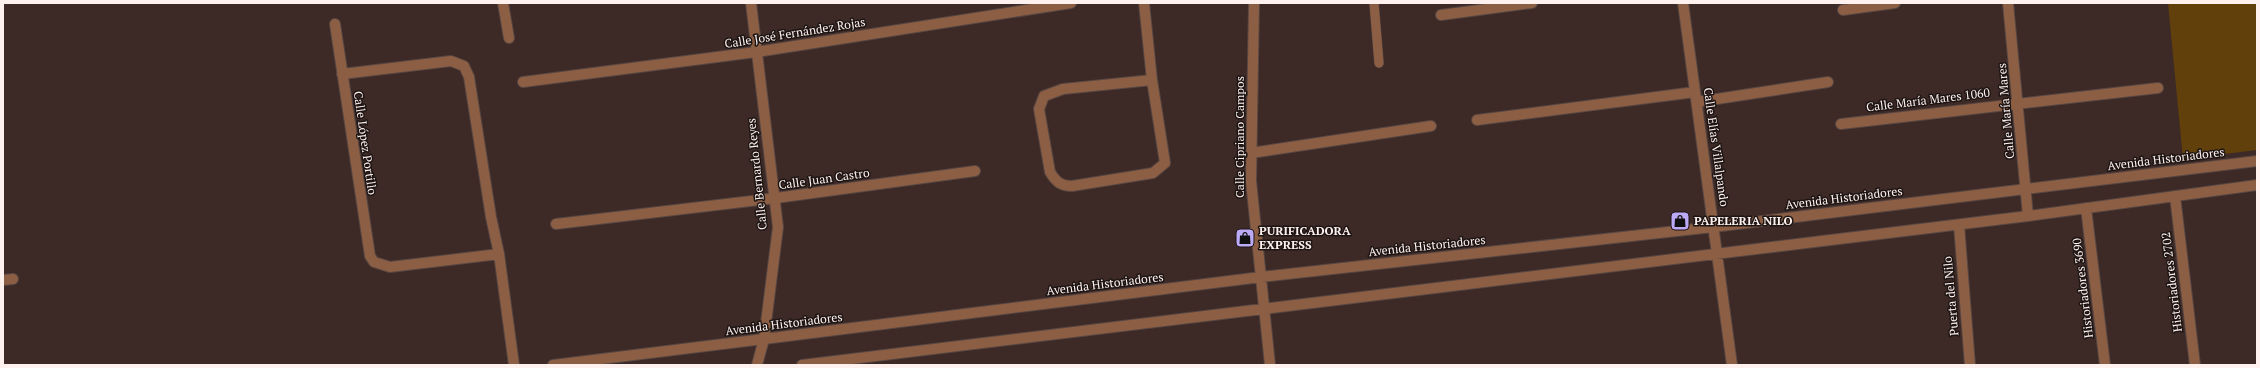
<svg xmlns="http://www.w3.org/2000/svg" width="2260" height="368" font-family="'PT Serif',serif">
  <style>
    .green { fill: #62400c }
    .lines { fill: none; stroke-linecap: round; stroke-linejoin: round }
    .service-casing { stroke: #584642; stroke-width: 10 }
    .minor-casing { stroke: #584642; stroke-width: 12 }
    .tertiary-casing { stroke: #584642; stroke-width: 12 }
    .service { stroke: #8c5f44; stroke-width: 9 }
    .minor { stroke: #8c5f44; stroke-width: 10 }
    .tertiary { stroke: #8c5f44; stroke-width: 10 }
    .labels { text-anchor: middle; stroke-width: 3; stroke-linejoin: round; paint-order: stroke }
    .street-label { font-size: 12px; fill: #fef1ee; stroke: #1d1513 }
    .poi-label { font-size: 12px; font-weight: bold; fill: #fef1ee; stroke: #1d1513; text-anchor: start }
  </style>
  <rect width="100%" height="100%" fill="#3d2a26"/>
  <!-- green -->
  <path class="green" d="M 2168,3 L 2257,3 L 2257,150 L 2183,159 Z"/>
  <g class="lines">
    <!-- service casing -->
    <g class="service-casing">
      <path id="service" d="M 1374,3 L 1379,63"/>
    </g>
    <!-- minor casing -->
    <g class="minor-casing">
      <path id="minor" d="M 503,3 L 509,38
        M 1144,3 L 1152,80 L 1165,163 L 1153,173 L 1072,186 C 1061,186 1056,182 1050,172 L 1039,109 L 1044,96 L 1063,89 L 1152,80
        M 1254,3 L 1251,181 L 1270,365
        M 1683,3 L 1732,365
        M 2008,3 L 2028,216
        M 1843,10 L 1895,3
        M 1441,15 L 1532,3
        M 335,24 L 370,256 L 374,262 L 390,267 L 499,254
        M 342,74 L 451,61 L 464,66 L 469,77 L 491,217 L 499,254 L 514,365
        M 523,82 L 756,52 L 1071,3
        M 1697,102 L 1828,82
        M 1477,120 L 1695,92
        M 1841,124 L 2158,88
        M 1251,153 L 1431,126
        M 2175,196 L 2195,365
        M 2086,208 L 2105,365
        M 556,224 L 776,198 L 975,171
        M 1959,225 L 1970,365
        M 3,280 L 13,279
        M 764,339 L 1261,277 L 1713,227 L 2257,161
        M 802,365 L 2028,216 L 2257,185"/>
    </g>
    <!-- tertiary casing -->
    <g class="tertiary-casing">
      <path id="tertiary" d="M 751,3 L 778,227 L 764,339 L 757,365
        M 553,365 L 764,339"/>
    </g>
    <!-- service -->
    <use href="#service" class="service"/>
    <!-- minor -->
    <use href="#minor" class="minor"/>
    <!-- tertiary -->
    <use href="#tertiary" class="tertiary"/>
  </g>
  <!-- icons -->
  <defs>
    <g id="shop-square" transform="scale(1)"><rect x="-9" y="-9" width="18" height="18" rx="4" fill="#bcaaf6" stroke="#1d1513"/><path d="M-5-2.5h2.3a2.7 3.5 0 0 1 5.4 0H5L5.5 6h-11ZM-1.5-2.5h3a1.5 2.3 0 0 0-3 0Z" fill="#111"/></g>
  </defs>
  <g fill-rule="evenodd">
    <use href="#shop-square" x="1680" y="221"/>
    <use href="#shop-square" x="1245" y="238"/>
  </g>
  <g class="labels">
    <!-- street labels -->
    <g class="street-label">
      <text transform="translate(795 33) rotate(-9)" y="4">Calle José Fernández Rojas</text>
      <text transform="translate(1928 100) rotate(-7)" y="4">Calle María Mares 1060</text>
      <text transform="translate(2006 111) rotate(-95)" y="4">Calle María Mares</text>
      <text transform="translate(1240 137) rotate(-90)" y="4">Calle Cipriano Campos</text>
      <text transform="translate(365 143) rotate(82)" y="4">Calle López Portillo</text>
      <text transform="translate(1716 147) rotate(82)" y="4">Calle Elías Villalpando</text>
      <text transform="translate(2166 159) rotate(-7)" y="4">Avenida Historiadores</text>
      <text transform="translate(757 174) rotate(-96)" y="4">Calle Bernardo Reyes</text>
      <text transform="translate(824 179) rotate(-8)" y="4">Calle Juan Castro</text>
      <text transform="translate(1844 198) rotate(-7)" y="4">Avenida Historiadores</text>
      <text transform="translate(1427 246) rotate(-6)" y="4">Avenida Historiadores</text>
      <text transform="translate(2172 282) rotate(-97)" y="4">Historiadores 2702</text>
      <text transform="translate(1105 284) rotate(-7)" y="4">Avenida Historiadores</text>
      <text transform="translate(2083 288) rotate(-97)" y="4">Historiadores 3690</text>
      <text transform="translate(1951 296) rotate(-95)" y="4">Puerta del Nilo</text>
      <text transform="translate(784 324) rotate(-7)" y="4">Avenida Historiadores</text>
    </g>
    <!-- poi labels -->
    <g class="poi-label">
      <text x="1694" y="225">PAPELERIA NILO</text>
      <text x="1259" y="235">PURIFICADORA<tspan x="1259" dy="14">EXPRESS</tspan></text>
    </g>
  </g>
  <!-- border -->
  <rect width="2260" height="368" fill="none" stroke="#fef1ee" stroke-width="8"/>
</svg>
